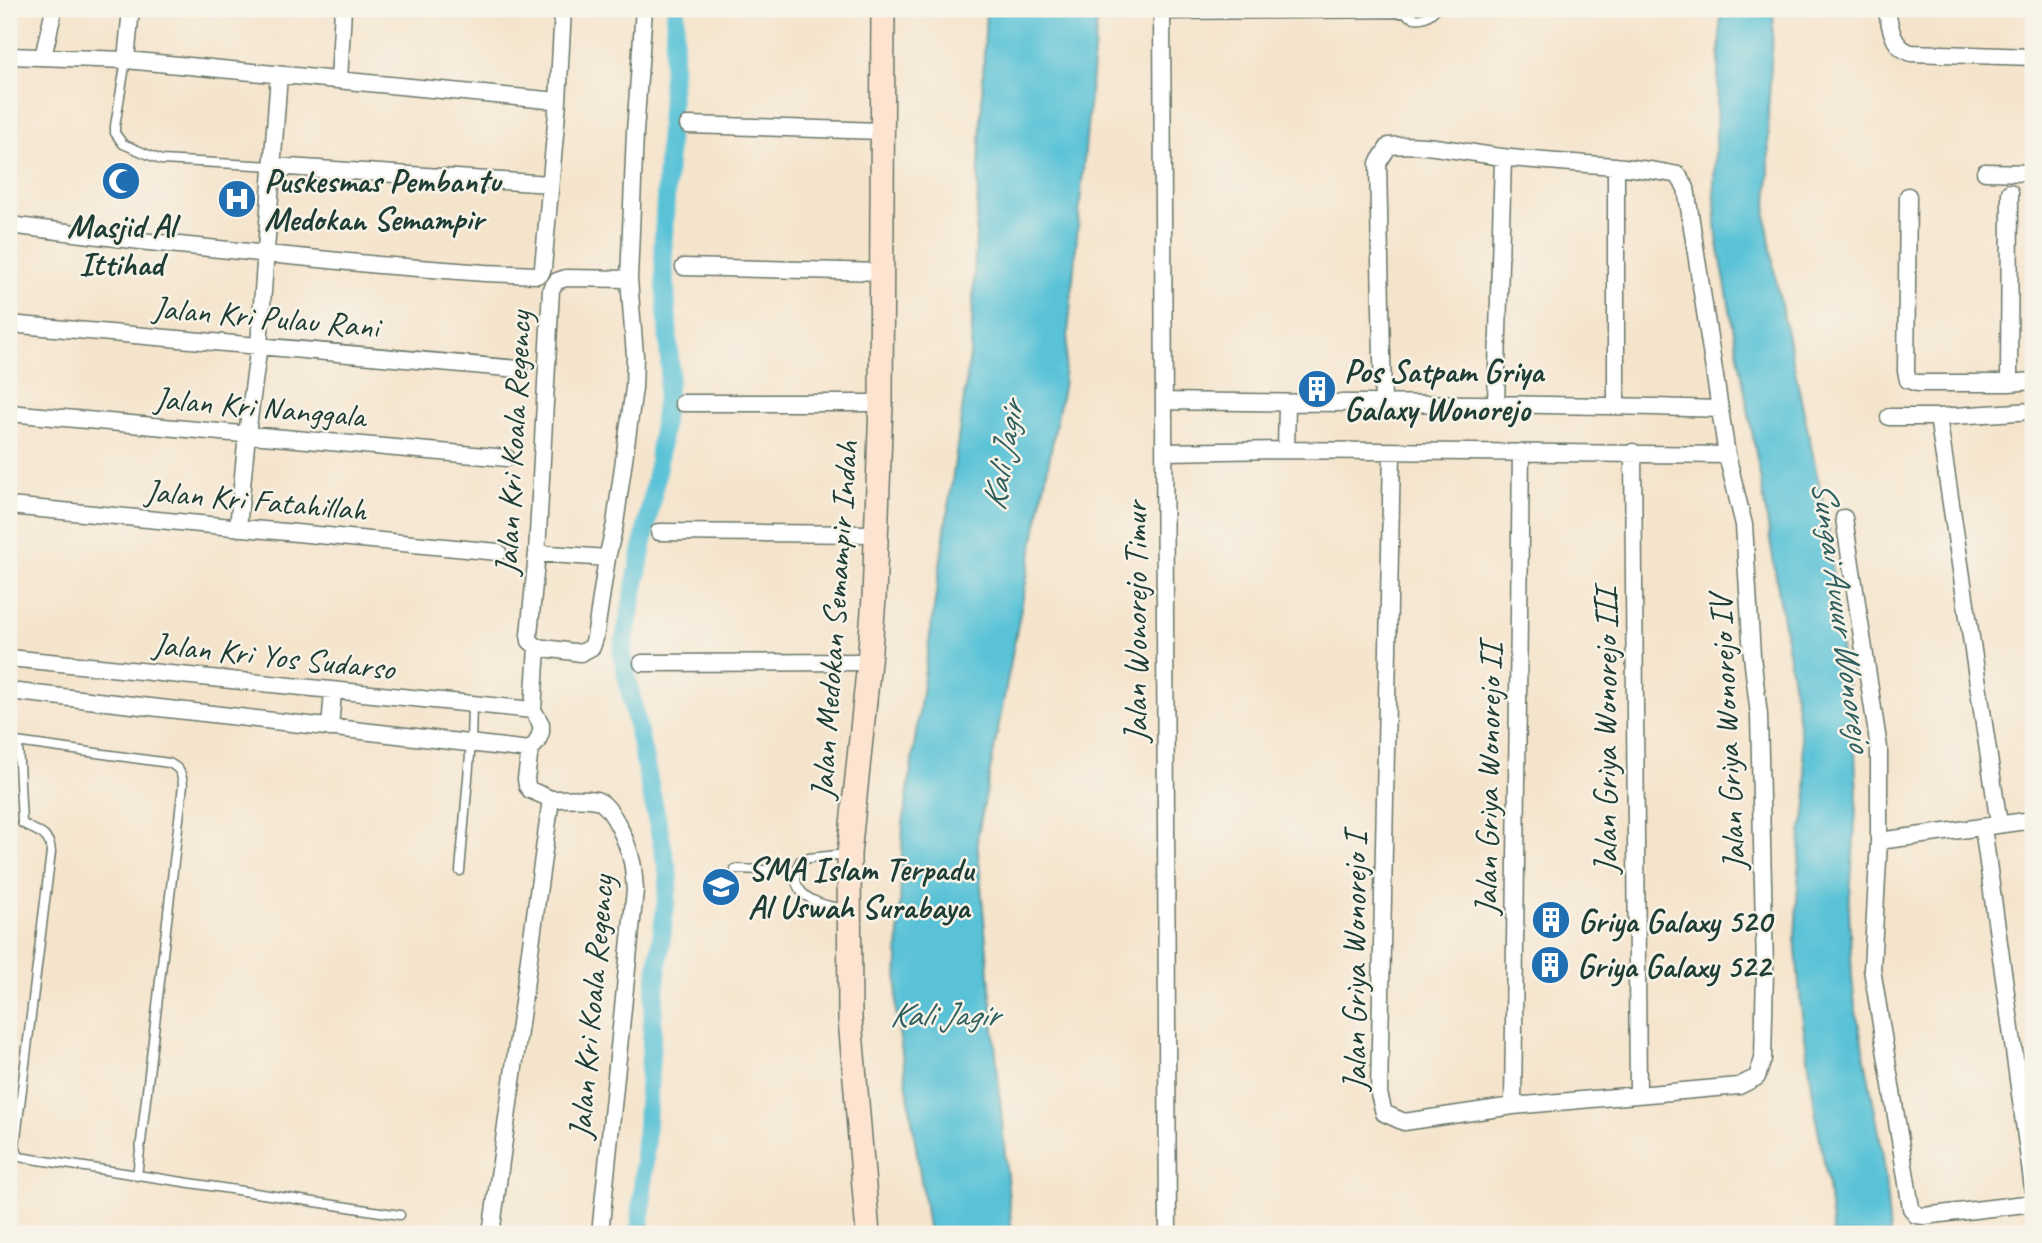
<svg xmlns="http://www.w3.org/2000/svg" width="2042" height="1243" font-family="Caveat,sans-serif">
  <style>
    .water { fill: #5ac2d7; stroke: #3c8086; stroke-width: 2 }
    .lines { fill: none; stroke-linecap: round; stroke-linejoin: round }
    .canal { stroke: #5ac2d7; stroke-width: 19 }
    .lane-casing { stroke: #6a7769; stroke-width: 11 }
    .street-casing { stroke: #6a7769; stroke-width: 19 }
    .secondary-casing { stroke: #6a7769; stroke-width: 26 }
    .lane { stroke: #fff; stroke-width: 8 }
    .street { stroke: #fff; stroke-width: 16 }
    .secondary { stroke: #fde4d1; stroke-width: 23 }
    .labels { text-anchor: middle; stroke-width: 5; stroke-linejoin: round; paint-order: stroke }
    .poi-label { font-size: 33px; font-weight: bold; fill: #1f3d34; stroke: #f7f3e8; text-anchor: start }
    .street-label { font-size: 33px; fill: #1f3d34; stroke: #f7f3e8 }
    .water-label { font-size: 35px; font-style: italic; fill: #2e5e5d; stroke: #f7f3e8 }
  </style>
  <rect width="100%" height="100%" fill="#f7f3e8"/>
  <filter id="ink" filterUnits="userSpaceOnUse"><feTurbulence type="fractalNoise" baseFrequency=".0143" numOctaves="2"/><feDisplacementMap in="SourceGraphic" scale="14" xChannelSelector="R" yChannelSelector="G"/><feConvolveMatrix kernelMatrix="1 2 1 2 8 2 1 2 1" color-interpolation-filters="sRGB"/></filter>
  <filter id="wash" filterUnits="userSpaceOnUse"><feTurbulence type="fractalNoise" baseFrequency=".00686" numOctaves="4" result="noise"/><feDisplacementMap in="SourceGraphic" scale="28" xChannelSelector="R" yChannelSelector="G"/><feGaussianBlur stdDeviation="1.57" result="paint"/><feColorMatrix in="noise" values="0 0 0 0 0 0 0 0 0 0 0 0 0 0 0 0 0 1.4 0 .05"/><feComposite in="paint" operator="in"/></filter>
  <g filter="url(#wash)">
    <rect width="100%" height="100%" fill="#f5e4cc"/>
    <!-- water -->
    <path class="water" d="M 986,9 L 1098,9 L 1063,387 L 977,840 L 1012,1234 L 929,1234 L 896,1012 L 903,825 L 971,348 Z
      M 1721,9 L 1774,9 L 1768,115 L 1769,176 L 1766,218 L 1776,281 L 1829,531 L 1837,622 L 1854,728 L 1857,798 L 1849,908 L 1852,978 L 1855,1006 L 1883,1154 L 1890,1234 L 1833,1234 L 1827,1178 L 1818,1129 L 1801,1007 L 1795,938 L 1801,832 L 1807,806 L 1806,778 L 1796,701 L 1759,470 L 1717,238 L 1714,181 Z"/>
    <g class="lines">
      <!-- canal -->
      <path class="canal" d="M 640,1234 L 654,997 L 669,878 L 622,653 L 657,472 L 670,369 L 663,244 L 676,9"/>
    </g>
  </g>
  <g filter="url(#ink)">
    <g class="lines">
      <!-- lane casing -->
      <g class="lane-casing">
        <path id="lane" d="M 1400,9 C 1412,22 1425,21 1436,9
          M 1163,15 L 1403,13
          M 126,60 L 115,126 L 115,133 L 123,144 L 161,160 L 273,166
          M 9,741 L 169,763 C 180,768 182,774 183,785 L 137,1176
          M 18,743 L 22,823 C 35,832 50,832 51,852 L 15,1146 L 19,1157 L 400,1215
          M 846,854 L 809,858 L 800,861 C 783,896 821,906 848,909
          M 735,869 L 795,871
          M 460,871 L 471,743 L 472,704"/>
      </g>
      <!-- street casing -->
      <g class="street-casing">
        <path id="street" d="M 1162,9 L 1168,1234
          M 1886,9 C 1891,26 1891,47 1911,53 L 2033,57
          M 9,56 L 126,60 L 558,101
          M 43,57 L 54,9
          M 126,60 L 131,9
          M 339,80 L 343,9
          M 688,125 L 882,131
          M 273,166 L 550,184
          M 1616,166 L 1616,405
          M 1985,172 L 2033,173
          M 1908,196 L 1906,371 L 1908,380 L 1917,383 L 2009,383 L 2033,381
          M 9,225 L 149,242 L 379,265 L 485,273 L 537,275 L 541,273 L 543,268 L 558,101 L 563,9
          M 684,267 L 882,272
          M 629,279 L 566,278 L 557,281 L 551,289 L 537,553 L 529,635 L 530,641 L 537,647 L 581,653 L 592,647 L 595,638 L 607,558 L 615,524 L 634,388 L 635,356 L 629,279 L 635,132 L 644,9
          M 9,324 L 519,369
          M 2009,383 L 2010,192
          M 1164,401 C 1349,404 1534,402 1719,409
          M 683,403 L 881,403
          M 1496,403 L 1503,158
          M 1383,404 L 1378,163 L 1389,146 C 1427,142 1464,153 1502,157 C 1560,164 1620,163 1678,175 L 1686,188 L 1727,455 L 1744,525 L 1752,656 L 1759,715 L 1765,969 L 1763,1059 L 1757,1077 L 1739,1086 L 1513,1106 L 1404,1122 L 1384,1113 L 1379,1094 L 1392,452
          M 9,413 L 507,458
          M 1889,417 L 1938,417 L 2033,411
          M 1938,417 L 1999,824
          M 1286,450 L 1287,403
          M 1164,452 L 1286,450 L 1727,455
          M 1633,452 L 1638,1094
          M 9,506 L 498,552
          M 1844,518 L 1879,748 L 1879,841 L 1872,969 L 1911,1208 L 1916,1215 L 1924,1216 L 2033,1203
          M 238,528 L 247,434 L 259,345 L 279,75
          M 659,532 L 876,534
          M 537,553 L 607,558
          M 9,658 L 533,710
          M 642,663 L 869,662
          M 9,691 L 530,750
          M 330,728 L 333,691
          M 551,799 C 565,799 583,797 596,800 C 613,805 628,845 632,862 C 634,871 634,881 635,890 L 600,1234
          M 1983,827 L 2033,1188
          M 1879,841 L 2033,820
          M 1513,1106 L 1521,452
          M 491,1234 L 551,799 L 530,790 L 527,786 L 526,779 L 530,750 L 537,742 L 541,732 L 541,724 L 533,710 L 537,647"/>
      </g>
      <!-- secondary casing -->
      <g class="secondary-casing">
        <path id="secondary" d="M 868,1234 L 850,1019 L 849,854 L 869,662 L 874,598 L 881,403 L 883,9"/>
      </g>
      <!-- lane -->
      <use href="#lane" class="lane"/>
      <!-- street -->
      <use href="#street" class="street"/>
      <!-- secondary -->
      <use href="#secondary" class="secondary"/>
    </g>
  </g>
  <!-- icons -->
  <defs>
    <g id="mosque-disc" transform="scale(2.0125)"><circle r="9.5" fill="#1f6fb2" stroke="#f7f3e8"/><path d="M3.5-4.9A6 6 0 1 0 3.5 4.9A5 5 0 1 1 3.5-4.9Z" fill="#fff"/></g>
    <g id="hospital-disc" transform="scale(2.0125)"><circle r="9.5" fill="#1f6fb2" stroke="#f7f3e8"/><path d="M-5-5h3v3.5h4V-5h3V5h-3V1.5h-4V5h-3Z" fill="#fff"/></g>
    <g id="building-disc" transform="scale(2.0125)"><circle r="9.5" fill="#1f6fb2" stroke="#f7f3e8"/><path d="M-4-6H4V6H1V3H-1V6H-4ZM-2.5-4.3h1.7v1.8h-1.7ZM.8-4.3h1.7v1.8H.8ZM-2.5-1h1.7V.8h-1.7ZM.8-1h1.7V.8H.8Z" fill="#fff"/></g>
    <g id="school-disc" transform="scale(2.0125)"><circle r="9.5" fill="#1f6fb2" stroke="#f7f3e8"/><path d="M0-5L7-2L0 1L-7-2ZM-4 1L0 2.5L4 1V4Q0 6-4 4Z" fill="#fff"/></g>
  </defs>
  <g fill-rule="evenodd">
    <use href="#mosque-disc" x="121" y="181"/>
    <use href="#hospital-disc" x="237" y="199"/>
    <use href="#building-disc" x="1317" y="389"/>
    <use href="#school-disc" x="721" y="887"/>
    <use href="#building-disc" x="1551" y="920"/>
    <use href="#building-disc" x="1550" y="965"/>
  </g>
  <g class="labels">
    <!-- poi labels -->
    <g class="poi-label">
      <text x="264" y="192">Puskesmas Pembantu<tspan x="264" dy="38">Medokan Semampir</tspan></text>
      <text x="121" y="237" text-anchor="middle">Masjid Al<tspan x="121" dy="38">Ittihad</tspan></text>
      <text x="1344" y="382">Pos Satpam Griya<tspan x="1344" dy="38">Galaxy Wonorejo</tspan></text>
      <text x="748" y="880">SMA Islam Terpadu<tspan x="748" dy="38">Al Uswah Surabaya</tspan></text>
      <text x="1578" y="932">Griya Galaxy 520</text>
      <text x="1577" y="977">Griya Galaxy 522</text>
    </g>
    <!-- street labels -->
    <g class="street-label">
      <text transform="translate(266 316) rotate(5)" y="12">Jalan Kri Pulau Rani</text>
      <text transform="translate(260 406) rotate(5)" y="12">Jalan Kri Nanggala</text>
      <text transform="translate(512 443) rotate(-87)" y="12">Jalan Kri Koala Regency</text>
      <text transform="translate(256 499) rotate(5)" y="12">Jalan Kri Fatahillah</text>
      <text transform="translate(833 620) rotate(-86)" y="12">Jalan Medokan Semampir Indah</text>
      <text transform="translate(1135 622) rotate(-90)" y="12">Jalan Wonorejo Timur</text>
      <text transform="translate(274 655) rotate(6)" y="12">Jalan Kri Yos Sudarso</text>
      <text transform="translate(1605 731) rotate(-90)" y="12">Jalan Griya Wonorejo III</text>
      <text transform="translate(1726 733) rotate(-93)" y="12">Jalan Griya Wonorejo IV</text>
      <text transform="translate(1487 779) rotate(-89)" y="12">Jalan Griya Wonorejo II</text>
      <text transform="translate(1354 962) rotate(-90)" y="12">Jalan Griya Wonorejo I</text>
      <text transform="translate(590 1007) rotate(-85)" y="12">Jalan Kri Koala Regency</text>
    </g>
    <!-- water labels -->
    <g class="water-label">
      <text transform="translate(1002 456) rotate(-80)" y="12">Kali Jagir</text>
      <text transform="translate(1843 615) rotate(82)" y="12">Sungai Avuur Wonorejo</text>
      <text x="944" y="1026">Kali Jagir</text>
    </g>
  </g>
  <!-- margin -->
  <rect width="2042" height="1243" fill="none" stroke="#f7f3e8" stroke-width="35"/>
</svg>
